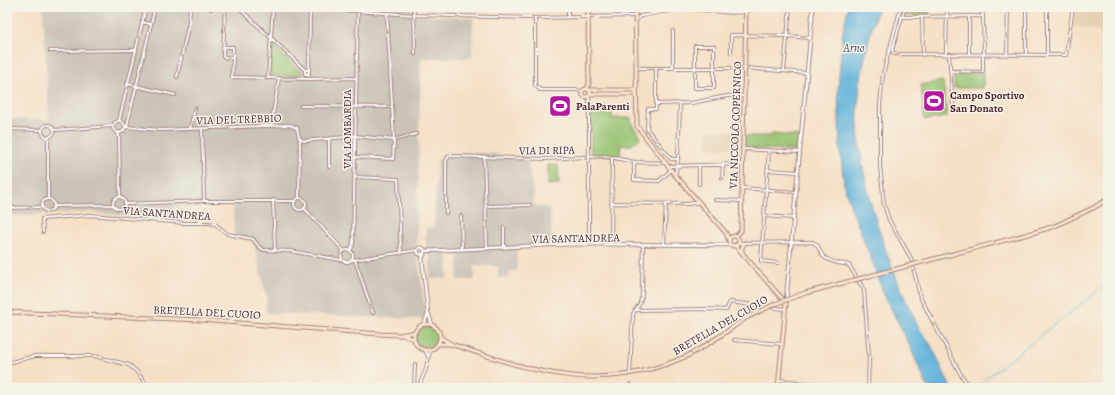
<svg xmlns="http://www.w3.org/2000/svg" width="1115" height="395" font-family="Alegreya,serif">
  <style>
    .built { fill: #e5d1b4 }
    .industrial { fill: #cbc3b8 }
    .green { fill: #95c16f; stroke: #70704d }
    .water { fill: #5eb2da; stroke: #546882 }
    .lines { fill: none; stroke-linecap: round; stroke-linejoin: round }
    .stream { stroke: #5eb2da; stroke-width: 1 }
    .minor-casing { stroke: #a08078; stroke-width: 4 }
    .tertiary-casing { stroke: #a08078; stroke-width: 4.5 }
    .secondary-casing { stroke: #a08078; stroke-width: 5 }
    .minor { stroke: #fff; stroke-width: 2 }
    .tertiary { stroke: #fff; stroke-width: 2.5 }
    .secondary { stroke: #fbe5cf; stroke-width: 3 }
    .secondary-bridge-casing { stroke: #a08078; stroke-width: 5; stroke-linecap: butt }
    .secondary-bridge { stroke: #fbe5cf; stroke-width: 3 }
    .labels { text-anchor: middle; stroke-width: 3; stroke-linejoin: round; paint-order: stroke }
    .poi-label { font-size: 11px; font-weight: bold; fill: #4a1f2b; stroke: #f7f3e8; text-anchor: start }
    .street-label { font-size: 11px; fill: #4a1f2b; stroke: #f7f3e8 }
    .water-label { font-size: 12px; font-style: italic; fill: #515268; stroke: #f7f3e8 }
  </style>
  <rect width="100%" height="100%" fill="#f7f3e8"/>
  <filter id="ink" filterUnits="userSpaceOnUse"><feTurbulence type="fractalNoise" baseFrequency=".025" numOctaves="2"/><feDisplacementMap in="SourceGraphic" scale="8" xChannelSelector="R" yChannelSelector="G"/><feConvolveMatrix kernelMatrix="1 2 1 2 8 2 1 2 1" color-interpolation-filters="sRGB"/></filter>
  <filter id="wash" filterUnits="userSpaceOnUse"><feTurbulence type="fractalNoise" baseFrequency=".012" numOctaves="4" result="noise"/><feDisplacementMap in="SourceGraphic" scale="16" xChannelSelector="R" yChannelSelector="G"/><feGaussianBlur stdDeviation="0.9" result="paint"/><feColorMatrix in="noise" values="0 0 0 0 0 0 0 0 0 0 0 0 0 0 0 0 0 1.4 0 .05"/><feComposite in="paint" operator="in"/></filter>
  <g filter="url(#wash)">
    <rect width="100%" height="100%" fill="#f5e0c6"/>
    <!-- built -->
    <path class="built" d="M 1075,7 L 1104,7 L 1102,32 L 1073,26 Z
      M 708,129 L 740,131 L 739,147 L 707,148 Z"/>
    <!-- industrial -->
    <path class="industrial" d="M 43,7 L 412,7 L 413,15 L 473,18 L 472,58 L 421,58 L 416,248 L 426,314 L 423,319 L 266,313 L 267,299 L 255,248 L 250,239 L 234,237 L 233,205 L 175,208 L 173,221 L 90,212 L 7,216 L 7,119 L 49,120 Z
      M 445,153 L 493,153 L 508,157 L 527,156 L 535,206 L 550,208 L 552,243 L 517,246 L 517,271 L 509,271 L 509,278 L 498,278 L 498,266 L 474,266 L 475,280 L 457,280 L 459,250 L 448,251 L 448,278 L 430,279 L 430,255 L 426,255 L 426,228 L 434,227 L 437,162 Z"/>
    <!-- green -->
    <path class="green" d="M 906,7 L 929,7 L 929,14 L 906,16 L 904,14 Z
      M 272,43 L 275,46 L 276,50 L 296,69 L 301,71 L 300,76 L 270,75 Z
      M 954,73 L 983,73 L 983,88 L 954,88 Z
      M 943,81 L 947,117 L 924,120 L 921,85 Z
      M 612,107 L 612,118 L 631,118 L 632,125 L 641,137 L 632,145 L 621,145 L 620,156 L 591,155 L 591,109 Z
      M 772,134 L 799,136 L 797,151 L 744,148 L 745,136 L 771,136 Z
      M 548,165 L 558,165 L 559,184 L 548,185 Z
      M416 337a11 11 0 1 1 22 0a11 11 0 1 1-22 0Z"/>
    <!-- water -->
    <path class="water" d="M 848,7 L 864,7 L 866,9 L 868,7 L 878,7 C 867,43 856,89 858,127 C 861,190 890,270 918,326 C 922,333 927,338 930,344 C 938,358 944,374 951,388 L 928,388 L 908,342 L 884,295 L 874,266 L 852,210 L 844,184 L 840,148 L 838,91 L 842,37 Z"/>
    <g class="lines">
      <!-- stream -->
      <path class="stream" d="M 975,387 L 1108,283"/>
    </g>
  </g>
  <g filter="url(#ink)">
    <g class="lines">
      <!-- minor casing -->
      <g class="minor-casing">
        <path id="minor" d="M 225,7 L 223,57 L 233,58 L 232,77 L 310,79 L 356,78
          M 238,7 L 305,70 L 308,70 L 309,74 L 305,74 L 305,70
          M 295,7 L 414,15 L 535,18 L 635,16
          M 414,7 L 415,54
          M 901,7 L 883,74 L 880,105 L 880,166 L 884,204 L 889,220 L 911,258 L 920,297 L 961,375 L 971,388
          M 905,7 L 892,50 L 894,54 L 1066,55 L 1073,7
          M 981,7 L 983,16 L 984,54
          M 211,9 L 211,7
          M 969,16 L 969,54
          M 568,17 L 568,7
          M 901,17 L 983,16
          M 922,17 L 923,55
          M 535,18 L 535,85 L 540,90 L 578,90 L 582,92
          M 636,21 L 640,16 C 655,14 670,9 685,9 C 709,8 736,19 758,7
          M 142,22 L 150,24
          M 673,31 L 673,68
          M 695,46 L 714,46 L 714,88 L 695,88 Z
          M 223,47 L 233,47 L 233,58
          M 50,51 L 134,50
          M 731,53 L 731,35 L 788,36 L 810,38
          M 946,54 L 947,7
          M 949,54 L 953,106
          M 1007,55 L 1008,7
          M 1026,55 L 1026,7
          M 1047,55 L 1047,7
          M 636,68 L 746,68 L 807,73
          M 656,68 L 656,109 L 648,109 L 647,129 L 671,159 L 678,159
          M 784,70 L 790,7
          M 309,71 L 310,7
          M 950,71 L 983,72 L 983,55
          M 177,77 L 189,23 L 190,7
          M 268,78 L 273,7
          M 127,84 L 175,95
          M 589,96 L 589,244
          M 657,104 L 691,103 L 727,96 L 744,96
          M 301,106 L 392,107
          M 119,121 L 146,7
          M113 127a6 6 0 1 1 12 0a6 6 0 1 1-12 0Z
          M42 131a6 6 0 1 1 12 0a6 6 0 1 1-12 0Z
          M 127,126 L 155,7
          M 271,126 L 279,78
          M 125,127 L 161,130 L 290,125 L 297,128 L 299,138 L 304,141 L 355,136 L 394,140 L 416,134
          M 202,128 L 204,201
          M 7,129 L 42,130
          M 190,129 L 195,108
          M 54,130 L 113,126
          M 119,132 L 120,197
          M 48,137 L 48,199
          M 743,149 L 799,152
          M 769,150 L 761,261 L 778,263
          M 484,156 L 487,249
          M 355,157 L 393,159 L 394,140 L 387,14
          M 634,162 L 634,180 L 659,181 L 671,170
          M 669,166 L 741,164
          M 329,167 L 329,139
          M 768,170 L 798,172
          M 675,175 L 678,159 L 680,104
          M 355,177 L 398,179 L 401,254
          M 722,178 L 723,164
          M 699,184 L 699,165
          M 742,188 L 796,192
          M113 203a6 6 0 1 1 12 0a6 6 0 1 1-12 0Z
          M 299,198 L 300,139
          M294 204a6 6 0 1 1 12 0a6 6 0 1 1-12 0Z
          M42 205a6 6 0 1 1 12 0a6 6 0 1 1-12 0Z
          M 273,200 L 275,251
          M 715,200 L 741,201
          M 611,203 L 688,204 L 699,202
          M 125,204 L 204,201 L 295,201
          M 55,206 L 113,205
          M 487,206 L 530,205
          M 7,208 L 42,207
          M 304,208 L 344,251
          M 446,213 L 446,161 L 449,156 L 545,159 L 605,156 L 634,162 L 666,163
          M 461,216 L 462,248
          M 764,216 L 794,218
          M 504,228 L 504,247
          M 43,232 L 42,219 L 90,215 L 185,223 L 208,223 L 215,224 L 228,234 L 253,239 L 259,247 L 264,250 L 290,251 L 342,260
          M 738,243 L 812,242 C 820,244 818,252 824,257 C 831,263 840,263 849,265 L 864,290 L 869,357 L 868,388
          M 611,244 L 612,157
          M 664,244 L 666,203
          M341 256a6 6 0 1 1 12 0a6 6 0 1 1-12 0Z
          M 350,251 L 353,244 L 358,7
          M 352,260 L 418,250
          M 355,260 L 373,313
          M 635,310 L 706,309 L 726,310 L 730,302 L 785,309
          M 734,340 L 782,344
          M 425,350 L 428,356
          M 7,363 L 35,356 L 94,356 L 129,365 L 137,372 L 149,388
          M 630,373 L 633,314 L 640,303 L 642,295 L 643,245
          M 779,380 L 825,385
          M 414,388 L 415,364
          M 418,388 L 426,369 L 430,350
          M 630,388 L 630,384"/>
      </g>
      <!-- tertiary casing -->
      <g class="tertiary-casing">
        <path id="tertiary" d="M417.5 251a3.5 3.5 0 1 1 7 0a3.5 3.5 0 1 1-7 0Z
          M 425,251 L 571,244 L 732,245
          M 424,254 L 422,258 L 428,313 L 432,324
          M 786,301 L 813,7
          M 424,324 L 428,314"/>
      </g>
      <!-- secondary casing -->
      <g class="secondary-casing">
        <path id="secondary" d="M 635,7 L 637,126 L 675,175 L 726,233 L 729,241
          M582 93a4 4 0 1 1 8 0a4 4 0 1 1-8 0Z
          M 587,89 L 589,84 L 588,7
          M 590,90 L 636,90
          M 590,94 L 636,94
          M 1055,226 L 1095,207 L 1108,199
          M 736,236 L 741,231 L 746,7
          M729 241a5 5 0 1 1 10 0a5 5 0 1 1-10 0Z
          M 735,245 L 786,303 L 778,388
          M 742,252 L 742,247 L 745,243
          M 7,312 L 201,320 L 380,334 L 400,335 L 415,332
          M414 337a13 13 0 1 1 26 0a13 13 0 1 1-26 0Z
          M 402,335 L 414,339
          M 440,337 L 451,344 C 537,373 600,395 687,356 C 709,345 728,330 748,317
          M 438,344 L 450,344"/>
      </g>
      <!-- minor -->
      <use href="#minor" class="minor"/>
      <!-- tertiary -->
      <use href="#tertiary" class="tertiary"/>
      <!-- secondary -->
      <use href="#secondary" class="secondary"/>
      <!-- secondary-bridge casing -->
      <g class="secondary-bridge-casing">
        <path id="secondary-bridge" d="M 748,317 L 775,304 L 805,293 L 1025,235 L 1055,226"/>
      </g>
      <!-- secondary-bridge -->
      <use href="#secondary-bridge" class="secondary-bridge"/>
    </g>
  </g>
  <!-- icons -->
  <defs>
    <g id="stadium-square" transform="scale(1.15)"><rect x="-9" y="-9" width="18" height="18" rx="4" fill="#b5179e" stroke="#f7f3e8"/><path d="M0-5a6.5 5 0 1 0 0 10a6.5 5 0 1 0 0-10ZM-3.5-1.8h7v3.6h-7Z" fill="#fff"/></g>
  </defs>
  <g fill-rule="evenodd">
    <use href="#stadium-square" x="934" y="101"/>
    <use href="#stadium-square" x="560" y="106"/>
  </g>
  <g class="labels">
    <!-- poi labels -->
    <g class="poi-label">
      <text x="950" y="99">Campo Sportivo<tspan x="950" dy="13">San Donato</tspan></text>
      <text x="576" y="110">PalaParenti</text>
    </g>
    <!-- street labels -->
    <g class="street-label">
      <text transform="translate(239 119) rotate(-2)" y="4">VIA DEL TREBBIO</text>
      <text transform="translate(735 125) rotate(-88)" y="4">VIA NICCOLÒ COPERNICO</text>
      <text transform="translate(347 129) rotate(-90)" y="4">VIA LOMBARDIA</text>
      <text transform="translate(547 150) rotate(-1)" y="4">VIA DI RIPA</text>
      <text transform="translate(167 213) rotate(4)" y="4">VIA SANT'ANDREA</text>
      <text transform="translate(576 238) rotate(-1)" y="4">VIA SANT'ANDREA</text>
      <text transform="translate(207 312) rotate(3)" y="4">BRETELLA DEL CUOIO</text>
      <text transform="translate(720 325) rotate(-30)" y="4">BRETELLA DEL CUOIO</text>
    </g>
    <!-- water labels -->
    <g class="water-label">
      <text x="854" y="52">Arno</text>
    </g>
  </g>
  <!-- margin -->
  <rect width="1115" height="395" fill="none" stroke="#f7f3e8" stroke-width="24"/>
</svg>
